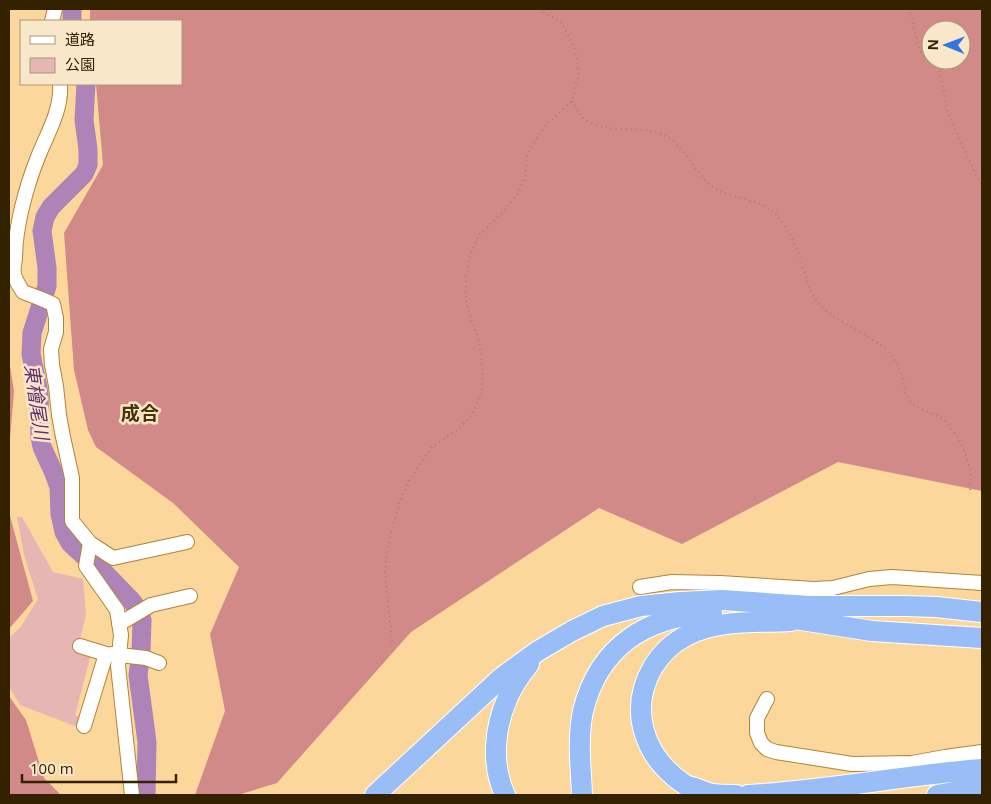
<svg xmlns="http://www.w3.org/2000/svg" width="991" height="804" font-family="'Open Sans','Noto Sans JP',sans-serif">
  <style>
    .green { fill: #e6b6b5 }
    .forest { fill: #d28a89; fill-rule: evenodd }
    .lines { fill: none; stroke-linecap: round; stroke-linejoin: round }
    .stream { stroke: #ae84b8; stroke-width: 3 }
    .river { stroke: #ae84b8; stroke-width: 19 }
    .minor-casing { stroke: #af8536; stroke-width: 16 }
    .highway-casing { stroke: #fff; stroke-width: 22 }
    .path { stroke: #a08555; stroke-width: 2; stroke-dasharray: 1 4; stroke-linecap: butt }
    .minor { stroke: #fff; stroke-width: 14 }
    .highway { stroke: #99bdf7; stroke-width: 20 }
    .labels { text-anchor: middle; stroke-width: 5; stroke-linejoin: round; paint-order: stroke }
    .water-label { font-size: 19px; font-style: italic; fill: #622e6e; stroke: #f9e7ca }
    .neighbourhood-label { font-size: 19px; font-weight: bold; fill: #483206; stroke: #f9e7ca }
  </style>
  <rect width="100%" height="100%" fill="#fbd79b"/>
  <!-- green -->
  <path class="green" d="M 17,517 L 22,517 L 53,572 L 83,579 L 86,615 L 77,651 L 91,654 L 75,715 L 83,718 L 80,728 L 20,705 L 10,688 L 9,684 L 9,642 L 10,637 L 20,628 L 38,599 L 24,555 Z"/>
  <!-- forest -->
  <path class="forest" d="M 90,9 L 982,9 L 982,491 L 838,462 L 682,544 L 599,508 L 411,632 L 277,783 L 238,795 L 195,795 L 225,711 L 210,634 L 239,567 L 173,503 L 96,447 L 88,430 L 74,370 L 64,233 L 103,165 L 96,84 L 181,84 L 181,21 L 90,21 ZM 931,30 L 961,30 L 961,60 L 931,60 Z
    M 9,360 L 14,391 L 9,451 Z
    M 9,512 L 33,601 L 9,629 L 9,632 Z
    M 9,696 L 26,720 L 44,778 L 61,795 L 9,795 Z"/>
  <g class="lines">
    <!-- stream -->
    <path class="stream" d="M 72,12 L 74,9"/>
    <!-- river -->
    <path class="river" d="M 72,9 L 72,21
      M 86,84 L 84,120 L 88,149 L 88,165 L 84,174 L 51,207 L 45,217 L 42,231 L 47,268 L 47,286 L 32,333 L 31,354 L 39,393 L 40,437 L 42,447 L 53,471 L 59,487 L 60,514 L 64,532 L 70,543 L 99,570 L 104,572 L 132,601 L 140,613 L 142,620 L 141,653 L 138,675 L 147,742 L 146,795"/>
    <!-- minor casing -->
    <g class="minor-casing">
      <path id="minor" d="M 52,21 L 55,9
        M 60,84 C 62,110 47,134 38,157 C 26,187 15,227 15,259 C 14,264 13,270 14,274 C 15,280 20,287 23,292 L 39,298 L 53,304 L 56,318 L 56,332 L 51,349 L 52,365 L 56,386 L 59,415 L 63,437 L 72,478 L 72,521 L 90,543 L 113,558 L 187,542
        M 90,543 L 86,566 L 117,610 L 121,635 L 118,666 L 132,795
        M 640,587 L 672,582 L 720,583 L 814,589 L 833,588 L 869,579 L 892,577 L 982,583
        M 119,624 L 151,605 L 190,596
        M 80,646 L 106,654 L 84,726
        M 111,654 L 146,658 L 159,663
        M 767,699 L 757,718 L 757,733 L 761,743 L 767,749 L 776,752 L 852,764 L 912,763 L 945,757 L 982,752"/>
    </g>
    <!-- highway casing -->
    <g class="highway-casing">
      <path id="highway" d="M 776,616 L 872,631 L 982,638
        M 375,795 L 501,678 L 538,651 L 572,631 L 603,616 L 641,606 L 680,602 L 722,600 L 809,606 L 904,606 L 936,607 L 982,612
        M 505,795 C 491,764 494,728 508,697 C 513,685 521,674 529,664
        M 582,795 C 581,768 577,739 583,711 C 599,646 647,616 712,613
        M 736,795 C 728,795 720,795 713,794 C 707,793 701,790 695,788 C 691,787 687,786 684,784 C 644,757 628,710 653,667 C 661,654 672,643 686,636 C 717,619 757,623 791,621
        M 748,795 C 827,791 904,775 982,769
        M 937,795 L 982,787"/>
    </g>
    <!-- path -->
    <path class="path" d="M 907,9 L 912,18 L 919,49 L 925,58 L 938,63 L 948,113 L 976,175 L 980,183 L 982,183
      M 572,101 C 576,107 578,113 582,117 C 585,120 589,122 592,123 C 617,135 649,122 672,140 C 688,153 696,173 711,186 C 726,197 755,199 771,210 C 783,218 797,247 801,261 C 806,277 809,294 821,306 C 839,325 868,332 886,350 C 893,357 900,367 902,376 C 906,387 902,395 912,403 C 920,411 933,412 942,419 C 956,430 969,456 971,475 C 971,481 970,488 970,494
      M 392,642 L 385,572 L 387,550 L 398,506 L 408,482 L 432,447 L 460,428 L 474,411 L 482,390 L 483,372 L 479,341 L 470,317 L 466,300 L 466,280 L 469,259 L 478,236 L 502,213 L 517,195 L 525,177 L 527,156 L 534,142 L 547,124 L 572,101 L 579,72 L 575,50 L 562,23 L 539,9"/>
    <!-- minor -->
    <use href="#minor" class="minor"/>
    <!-- highway -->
    <use href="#highway" class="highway"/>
  </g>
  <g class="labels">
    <!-- water labels -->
    <g class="water-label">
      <text transform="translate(37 402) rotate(82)" y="7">東檜尾川</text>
    </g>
    <!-- neighbourhood labels -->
    <g class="neighbourhood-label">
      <text x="140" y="420">成合</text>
    </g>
  </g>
  <!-- border -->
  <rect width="991" height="804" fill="none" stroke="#332100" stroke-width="20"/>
  <!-- legend -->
  <rect x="20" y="20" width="162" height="65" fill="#f9e7ca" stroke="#aa9879"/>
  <rect x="30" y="36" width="25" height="8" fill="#ffffff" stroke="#aa9879"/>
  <text x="65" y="45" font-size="15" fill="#332100">道路</text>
  <rect x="30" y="58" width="25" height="15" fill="#e6b6b5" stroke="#aa9879"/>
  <text x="65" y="70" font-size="15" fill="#332100">公園</text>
  <!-- north arrow -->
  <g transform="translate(946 45) rotate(271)"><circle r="24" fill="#f9e7ca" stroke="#aa9879"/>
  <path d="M0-4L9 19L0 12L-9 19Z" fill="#3376e3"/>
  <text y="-8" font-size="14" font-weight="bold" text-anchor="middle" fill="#332100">N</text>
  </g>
  <!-- scale -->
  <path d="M22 774v8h154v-8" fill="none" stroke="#332100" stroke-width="2.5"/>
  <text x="30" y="774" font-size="15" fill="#332100" stroke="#f9e7ca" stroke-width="4" paint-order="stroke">100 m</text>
</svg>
